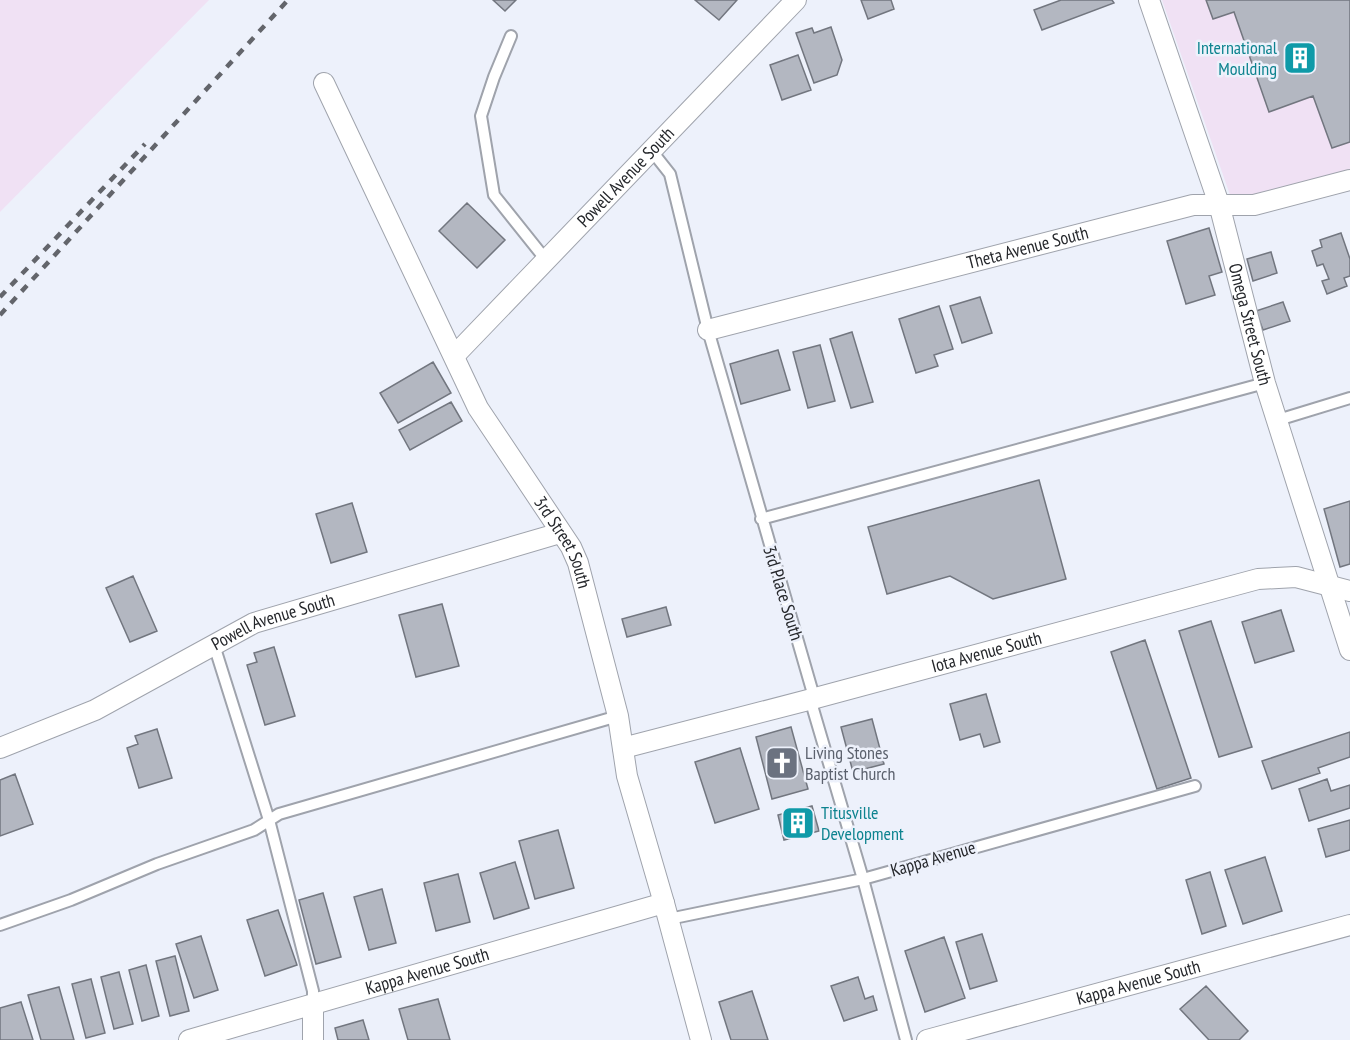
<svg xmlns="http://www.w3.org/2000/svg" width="1350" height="1040" font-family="'PT Sans Narrow',sans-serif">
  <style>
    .industrial { fill: #f0e1f4 }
    .building { fill: #b3b7c1; stroke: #72767f; stroke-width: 1.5 }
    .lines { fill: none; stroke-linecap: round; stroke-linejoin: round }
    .service-casing { stroke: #9fa3ac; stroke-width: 14 }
    .minor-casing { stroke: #9fa3ac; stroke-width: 22 }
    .service { stroke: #fff; stroke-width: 10 }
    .minor { stroke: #fff; stroke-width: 20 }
    .rail { stroke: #63656b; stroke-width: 4.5; stroke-dasharray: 8 8; stroke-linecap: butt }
    .labels { text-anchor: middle; stroke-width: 5; stroke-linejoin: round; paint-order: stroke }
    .culture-label { font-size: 18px; fill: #0d838f; stroke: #edf1fb; text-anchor: end }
    .street-label { font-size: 18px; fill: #25272b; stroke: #edf1fb }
    .worship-label { font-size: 18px; fill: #5b616d; stroke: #edf1fb; text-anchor: start }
  </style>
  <rect width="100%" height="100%" fill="#edf1fb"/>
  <!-- industrial -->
  <path class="industrial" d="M 0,0 L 209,0 L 0,212 Z
    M 1162,0 L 1350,0 L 1350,185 L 1237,215 Z"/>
  <!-- building -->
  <path class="building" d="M 493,0 L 516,0 L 505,11 Z
    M 695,0 L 737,0 L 719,20 Z
    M 861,0 L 891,0 L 894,9 L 868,19 Z
    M 1061,0 L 1112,0 L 1114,3 L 1042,30 L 1034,10 Z
    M 1206,0 L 1350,0 L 1350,142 L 1332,148 L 1313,96 L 1269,112 L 1234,12 L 1213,19 Z
    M 831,27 L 842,60 L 837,75 L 814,83 L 796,33 L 812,28 L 814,33 Z
    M 798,55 L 811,90 L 782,100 L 770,65 Z
    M 467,203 L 505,240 L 477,268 L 439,231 Z
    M 1209,228 L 1222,272 L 1209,276 L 1215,295 L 1186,304 L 1167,241 Z
    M 1341,233 L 1350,259 L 1350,276 L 1344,278 L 1347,286 L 1327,294 L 1322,281 L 1329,279 L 1323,264 L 1317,266 L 1312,251 L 1322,247 L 1320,240 Z
    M 1271,252 L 1277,273 L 1253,281 L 1247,259 Z
    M 980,297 L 992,333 L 962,343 L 950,306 Z
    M 1283,302 L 1290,321 L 1263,330 L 1256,311 Z
    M 939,306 L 953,349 L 934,355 L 938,366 L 916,373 L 899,319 Z
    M 852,332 L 873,402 L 851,408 L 830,339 Z
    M 820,345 L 835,401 L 808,408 L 793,352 Z
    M 778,350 L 790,390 L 741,404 L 730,364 Z
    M 433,362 L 451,393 L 398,423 L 380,393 Z
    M 451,402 L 462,421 L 410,450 L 399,430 Z
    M 1039,480 L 1066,579 L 993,599 L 950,576 L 887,594 L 868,527 Z
    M 1350,501 L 1350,564 L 1340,567 L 1324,509 Z
    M 352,503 L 367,552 L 331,563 L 316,514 Z
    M 133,576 L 157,631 L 130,642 L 106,588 Z
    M 442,604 L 459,666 L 416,677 L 399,615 Z
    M 666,607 L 671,625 L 627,637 L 622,619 Z
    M 1281,610 L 1294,651 L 1255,663 L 1242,622 Z
    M 1211,621 L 1252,747 L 1219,757 L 1179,631 Z
    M 1145,640 L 1191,778 L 1157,789 L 1111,652 Z
    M 274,647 L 295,716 L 265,725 L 247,665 L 257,662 L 254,653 Z
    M 986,694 L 1000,742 L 984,747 L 980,734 L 960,740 L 950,704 Z
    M 872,719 L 884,764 L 853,772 L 841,727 Z
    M 791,727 L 808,789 L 772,799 L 756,737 Z
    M 157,729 L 172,778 L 139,788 L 127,748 L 138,744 L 135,736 Z
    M 1350,732 L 1350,757 L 1318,768 L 1320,773 L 1272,789 L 1262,761 Z
    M 740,748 L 759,809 L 715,823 L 695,762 Z
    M 15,774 L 33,824 L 0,836 L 0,780 Z
    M 1327,779 L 1331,791 L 1350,785 L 1350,808 L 1309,821 L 1299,789 Z
    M 812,806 L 819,831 L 784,840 L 778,815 Z
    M 1350,820 L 1350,850 L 1326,857 L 1318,829 Z
    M 558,830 L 574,888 L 535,899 L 519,841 Z
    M 1265,857 L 1282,911 L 1243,924 L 1225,870 Z
    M 515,862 L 529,908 L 494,919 L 480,873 Z
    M 1210,872 L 1226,926 L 1202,934 L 1186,880 Z
    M 458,874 L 470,922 L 436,931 L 424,883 Z
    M 382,889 L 396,943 L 369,950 L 354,897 Z
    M 323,893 L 341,957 L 316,964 L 299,900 Z
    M 278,910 L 297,965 L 265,976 L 247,920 Z
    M 982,934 L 997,981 L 970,989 L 956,942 Z
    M 201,936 L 218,990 L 194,998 L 176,944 Z
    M 944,937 L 965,998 L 925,1012 L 905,951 Z
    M 175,956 L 189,1011 L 170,1016 L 156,961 Z
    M 146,965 L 159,1016 L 142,1021 L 129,970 Z
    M 119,972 L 133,1024 L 114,1029 L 101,977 Z
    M 858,977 L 865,999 L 873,996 L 877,1010 L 844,1021 L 831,986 Z
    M 91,979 L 105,1033 L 86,1038 L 72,984 Z
    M 1206,986 L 1248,1031 L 1239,1040 L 1209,1040 L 1180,1009 Z
    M 59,987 L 74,1040 L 41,1040 L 28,995 Z
    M 752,991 L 768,1040 L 731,1040 L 719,1002 Z
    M 438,999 L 450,1040 L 408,1040 L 399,1009 Z
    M 21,1002 L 33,1040 L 0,1040 L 0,1008 Z
    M 363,1020 L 369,1040 L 338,1040 L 335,1028 Z"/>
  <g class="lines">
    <!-- service casing -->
    <g class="service-casing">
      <path id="service" d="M 511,36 L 494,77 L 481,116 L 494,195 L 546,260
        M 651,150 L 670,174 L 708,330 L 812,690 L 813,709 L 863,879 L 906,1040
        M 1278,420 L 1350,398
        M 761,519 L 1265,383
        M 214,645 L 269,820 L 313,991 L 313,1005
        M 669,919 L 863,879 L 1195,786
        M 0,925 L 71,900 L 157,864 L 254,830 L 279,814 L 618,716"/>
    </g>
    <!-- minor casing -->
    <g class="minor-casing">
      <g id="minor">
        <path id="s1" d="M 1149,0 L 1219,204 L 1265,383 L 1350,650"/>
        <path id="s2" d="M 324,83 L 478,408 L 571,547 L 578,563 L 618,716 L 627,776 L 664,903 L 701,1040"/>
        <path id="s3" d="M 708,330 L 1193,205 L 1254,205 L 1350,180"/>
        <path id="s4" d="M 454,356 L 796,0"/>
        <path id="s5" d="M 0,748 L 95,710 L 254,623 L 560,533"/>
        <path id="s6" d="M 623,748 L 812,699 L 1258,579 L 1296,577 L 1350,591"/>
        <path id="s7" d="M 189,1040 L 664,903"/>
        <path d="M 313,1040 L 313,1005"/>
        <path id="s8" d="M 927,1040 L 1350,925"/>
      </g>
    </g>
    <!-- service -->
    <use href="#service" class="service"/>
    <!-- minor -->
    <use href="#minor" class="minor"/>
    <!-- rail -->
    <path class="rail" d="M 0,297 L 145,144
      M 0,315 L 288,0"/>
  </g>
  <!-- icons -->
  <defs>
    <g id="building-square" transform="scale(1.725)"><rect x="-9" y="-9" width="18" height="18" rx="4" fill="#0f9aa8" stroke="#edf1fb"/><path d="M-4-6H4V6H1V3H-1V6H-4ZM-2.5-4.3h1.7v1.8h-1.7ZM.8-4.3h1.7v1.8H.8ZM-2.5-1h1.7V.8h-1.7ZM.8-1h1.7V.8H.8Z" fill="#fff"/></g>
    <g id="church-square" transform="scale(1.725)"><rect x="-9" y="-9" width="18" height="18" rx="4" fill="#6b7280" stroke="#edf1fb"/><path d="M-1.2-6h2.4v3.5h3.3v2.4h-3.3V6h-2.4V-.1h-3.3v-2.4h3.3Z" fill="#fff"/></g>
  </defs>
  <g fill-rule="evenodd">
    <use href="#building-square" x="1300" y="58"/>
    <use href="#church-square" x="782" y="763"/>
    <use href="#building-square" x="798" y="823"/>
  </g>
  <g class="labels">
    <!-- culture labels -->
    <g class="culture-label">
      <text x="1277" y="54">International<tspan x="1277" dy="21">Moulding</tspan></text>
      <text x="821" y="819" text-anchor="start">Titusville<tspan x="821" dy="21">Development</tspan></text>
    </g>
    <!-- street labels -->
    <g class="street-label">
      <text dy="6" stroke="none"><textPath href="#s4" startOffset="248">Powell Avenue South</textPath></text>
      <text dy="6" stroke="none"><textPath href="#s3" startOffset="330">Theta Avenue South</textPath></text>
      <text dy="6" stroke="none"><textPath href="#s1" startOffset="340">Omega Street South</textPath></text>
      <text dy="6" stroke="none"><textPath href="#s2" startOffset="519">3rd Street South</textPath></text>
      <text transform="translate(783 593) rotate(73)" y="6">3rd Place South</text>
      <text dy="6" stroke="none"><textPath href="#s5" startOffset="302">Powell Avenue South</textPath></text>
      <text dy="6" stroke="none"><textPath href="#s6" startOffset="376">Iota Avenue South</textPath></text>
      <text transform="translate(933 859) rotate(-16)" y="6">Kappa Avenue</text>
      <text dy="6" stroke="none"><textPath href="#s7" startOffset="248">Kappa Avenue South</textPath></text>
      <text dy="6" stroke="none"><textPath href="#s8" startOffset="219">Kappa Avenue South</textPath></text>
    </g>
    <!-- worship labels -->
    <g class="worship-label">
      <text x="805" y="759">Living Stones<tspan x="805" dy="21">Baptist Church</tspan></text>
    </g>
  </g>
</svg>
